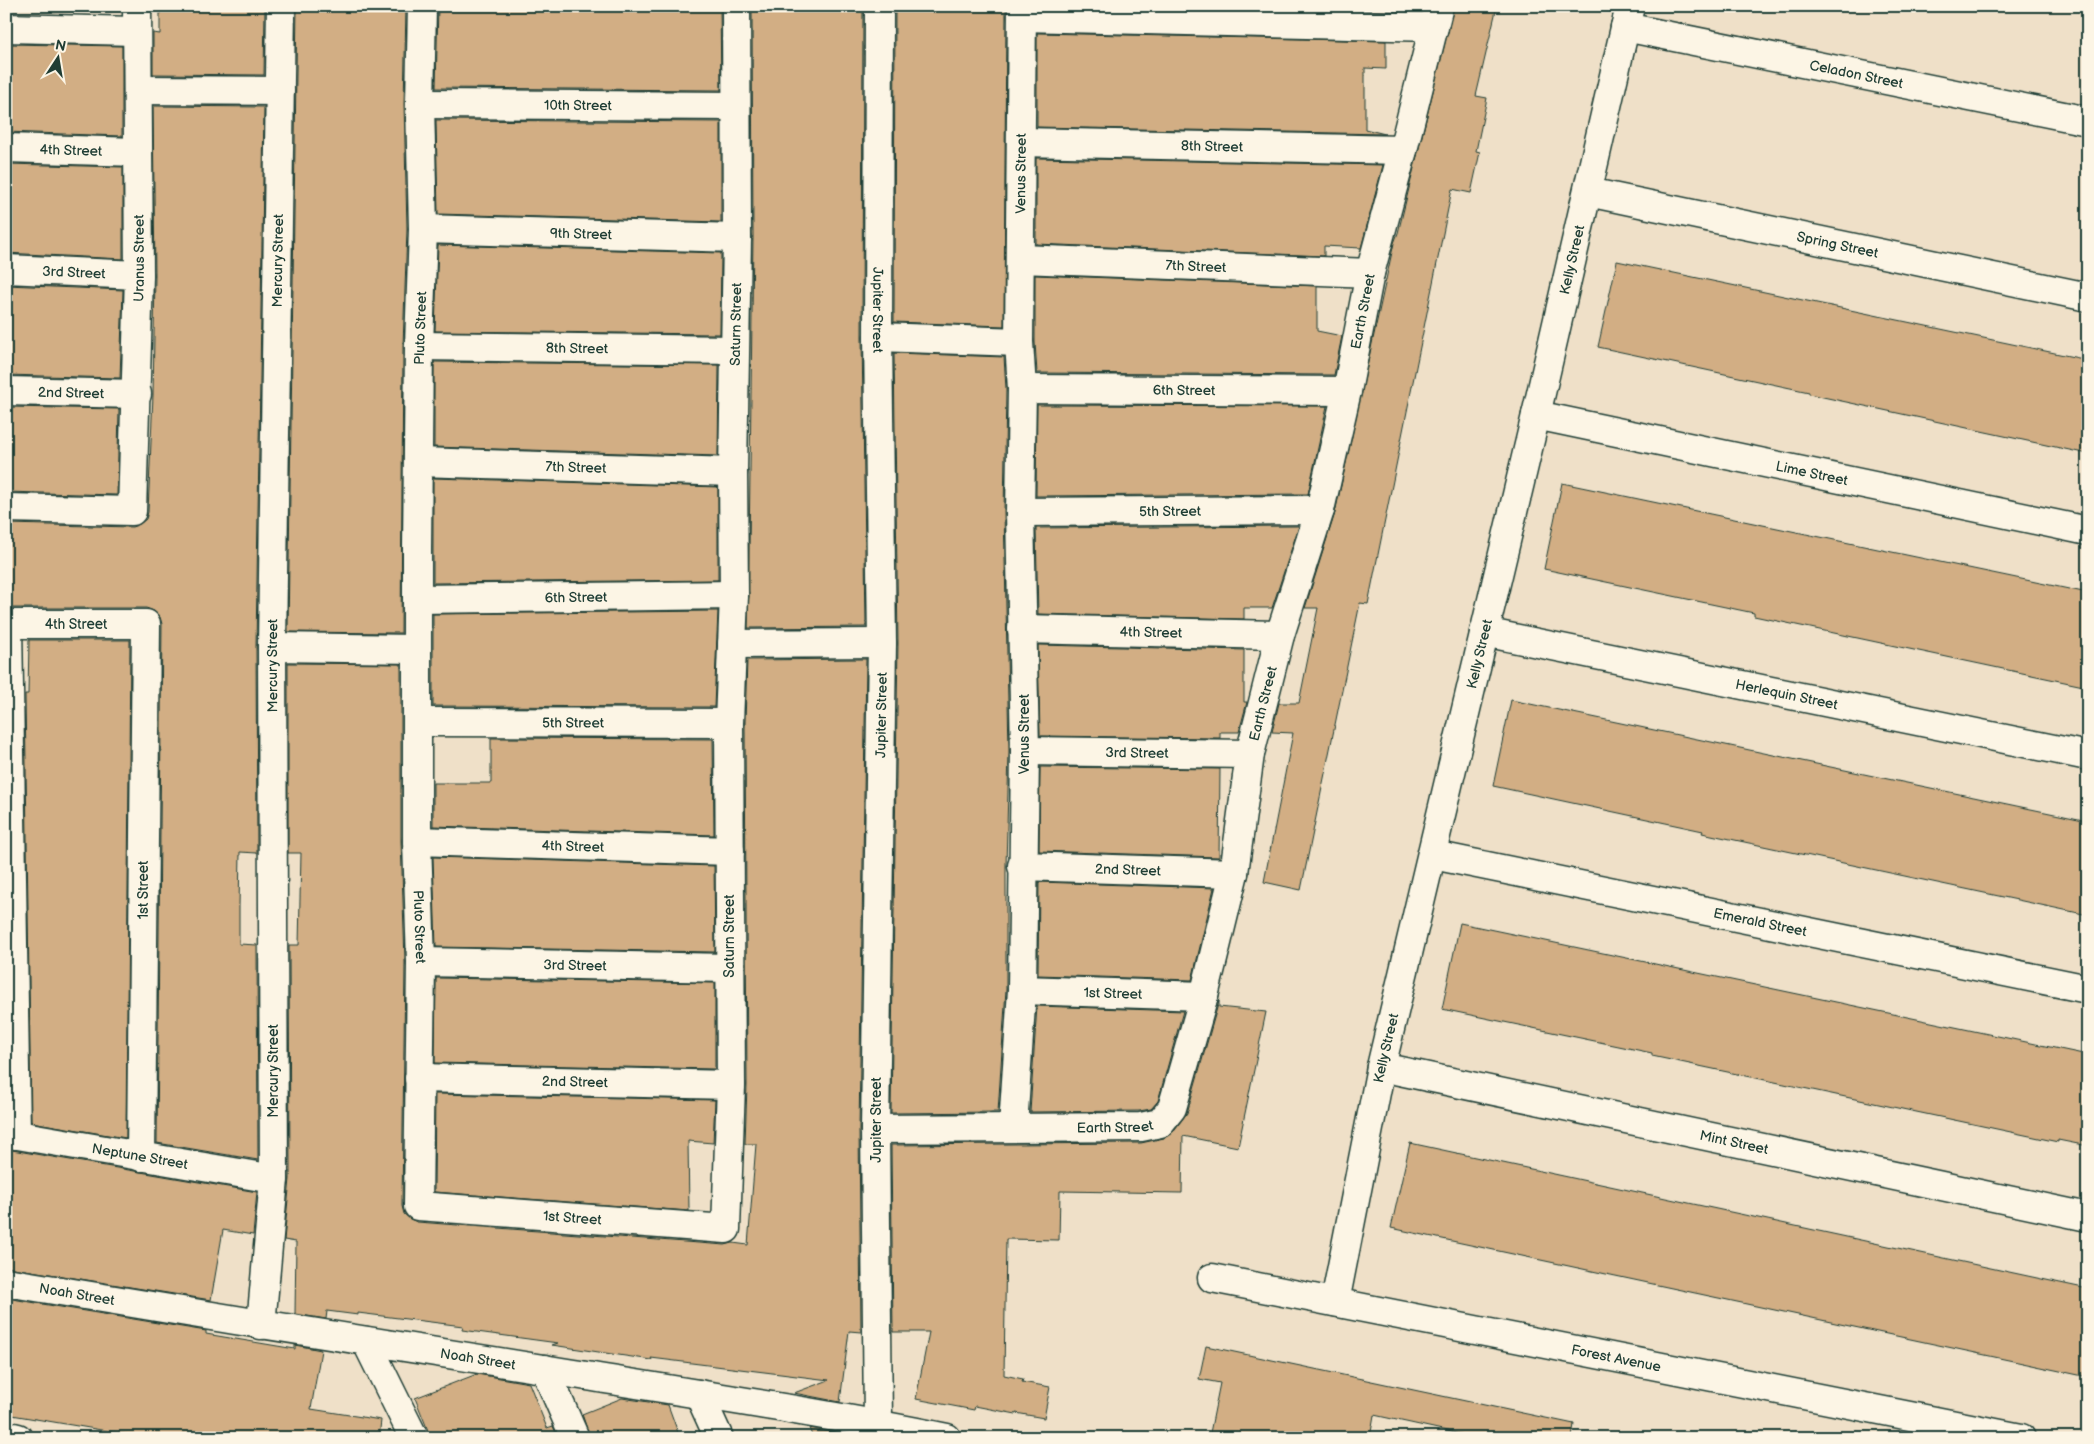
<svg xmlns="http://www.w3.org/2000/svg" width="2094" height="1444" font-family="'Balsamiq Sans',sans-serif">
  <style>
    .building { fill: #d2ae84; stroke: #1f3d34 }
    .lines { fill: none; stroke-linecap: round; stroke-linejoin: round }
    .minor-casing { stroke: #1f3d34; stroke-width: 31 }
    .minor { stroke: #fcf5e5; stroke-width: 28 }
    .labels { text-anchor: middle; stroke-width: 4; stroke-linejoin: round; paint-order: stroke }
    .street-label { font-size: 14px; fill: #1f3d34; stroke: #fcf5e5 }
  </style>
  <rect width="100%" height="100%" fill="#efe0c8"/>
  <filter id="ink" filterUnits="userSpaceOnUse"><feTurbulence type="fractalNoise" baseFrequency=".02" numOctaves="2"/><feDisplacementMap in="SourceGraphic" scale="10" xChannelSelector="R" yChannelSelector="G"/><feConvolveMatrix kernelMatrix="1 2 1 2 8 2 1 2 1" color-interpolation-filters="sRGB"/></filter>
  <g filter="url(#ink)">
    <!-- building -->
    <path class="building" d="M 160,6 L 265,6 L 264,75 L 153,74 L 153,33 L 160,34 Z
      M 297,6 L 406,6 L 404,104 L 407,229 L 403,346 L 401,633 L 288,632 Z
      M 438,6 L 720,6 L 721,90 L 436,88 Z
      M 752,6 L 863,6 L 862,337 L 866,627 L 748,628 L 753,238 Z
      M 895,6 L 1006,6 L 1004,326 L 894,322 Z
      M 1454,6 L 1497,6 L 1476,96 L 1487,98 L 1476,151 L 1480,152 L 1471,193 L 1452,189 L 1368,604 L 1360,603 L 1301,890 L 1264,882 L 1293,733 L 1272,732 L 1279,703 L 1299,703 L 1318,608 L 1305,608 L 1335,513 L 1394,243 L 1398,233 Z
      M 1037,33 L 1386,41 L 1386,69 L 1365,68 L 1365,129 L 1385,134 L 1037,127 Z
      M 6,44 L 122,46 L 122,136 L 6,132 Z
      M 153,106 L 264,107 L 256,647 L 257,853 L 240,852 L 239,907 L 239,944 L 257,945 L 258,1160 L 157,1143 L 162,624 L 160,617 L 154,611 L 146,608 L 6,608 L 6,524 L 132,527 L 140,524 L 146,519 L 148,512 L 153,395 L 155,275 Z
      M 436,120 L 721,122 L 721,222 L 438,214 Z
      M 1036,158 L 1383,165 L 1361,248 L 1324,246 L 1324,256 L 1036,244 Z
      M 6,164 L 123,167 L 123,259 L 6,253 Z
      M 438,245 L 721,253 L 720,334 L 435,331 Z
      M 1617,261 L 2088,360 L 2088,454 L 1809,394 L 1809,392 L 1598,347 Z
      M 1035,275 L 1317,286 L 1317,331 L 1342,336 L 1334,375 L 1037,373 L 1035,342 Z
      M 6,285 L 123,290 L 120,378 L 6,375 Z
      M 894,353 L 1004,357 L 1006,389 L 1004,512 L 1009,751 L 1006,866 L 1006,989 L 998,1112 L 891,1113 L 898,643 Z
      M 434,362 L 719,365 L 718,456 L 434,447 Z
      M 1037,405 L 1327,406 L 1308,494 L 1036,496 Z
      M 6,407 L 119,409 L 117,495 L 6,492 Z
      M 433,478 L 718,487 L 718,580 L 433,583 Z
      M 1562,483 L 2088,593 L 2088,687 L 1754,616 L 1754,613 L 1544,569 Z
      M 1299,526 L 1272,608 L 1244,608 L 1244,619 L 1038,614 L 1036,528 Z
      M 718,611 L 714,707 L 433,706 L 433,614 Z
      M 29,640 L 130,640 L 126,1138 L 31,1122 L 25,694 L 28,694 Z
      M 1038,645 L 1244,650 L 1244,702 L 1247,702 L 1239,732 L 1220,732 L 1220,738 L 1040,736 Z
      M 866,659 L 859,1129 L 861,1332 L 849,1331 L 840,1402 L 794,1393 L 829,1380 L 651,1358 L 652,1360 L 552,1345 L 558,1343 L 462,1330 L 463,1326 L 358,1313 L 358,1315 L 327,1311 L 326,1319 L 295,1314 L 296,1242 L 284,1240 L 290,1179 L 289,945 L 299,945 L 301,853 L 288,853 L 288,663 L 401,664 L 401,841 L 405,962 L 402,1206 L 404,1214 L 410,1219 L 417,1222 L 725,1245 L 733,1243 L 748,1245 L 756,1144 L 745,1144 L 747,1085 L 745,723 L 747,660 Z
      M 1511,700 L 2088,821 L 2088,915 L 1702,833 L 1703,831 L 1493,786 Z
      M 491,738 L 713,739 L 714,835 L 433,826 L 433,783 L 491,783 Z
      M 1040,767 L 1220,769 L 1219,857 L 1039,851 Z
      M 433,857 L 714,866 L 715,952 L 436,947 Z
      M 1039,882 L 1214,888 L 1192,980 L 1038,975 Z
      M 1460,923 L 2088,1055 L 2088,1146 L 2058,1140 L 2058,1142 L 1652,1056 L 1652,1053 L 1442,1009 Z
      M 436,978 L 715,983 L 715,1069 L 435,1063 Z
      M 1219,1001 L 1219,1007 L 1266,1012 L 1238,1147 L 1183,1136 L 1182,1193 L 1060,1191 L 1059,1240 L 1006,1239 L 1004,1375 L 1023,1379 L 1022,1382 L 1050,1387 L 1044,1418 L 1016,1413 L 1016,1414 L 975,1406 L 974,1410 L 916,1399 L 929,1332 L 893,1332 L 891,1145 L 1141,1143 L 1164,1138 L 1172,1133 L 1187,1113 Z
      M 1037,1006 L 1183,1011 L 1158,1101 L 1151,1109 L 1139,1111 L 1030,1112 Z
      M 435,1094 L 715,1100 L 713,1143 L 688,1141 L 689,1211 L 434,1192 Z
      M 1410,1143 L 2088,1289 L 2088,1377 L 1391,1228 Z
      M 6,1149 L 257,1192 L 253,1235 L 223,1230 L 211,1300 L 6,1267 Z
      M 6,1298 L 206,1331 L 206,1334 L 295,1349 L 295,1345 L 321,1350 L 311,1409 L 381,1420 L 379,1438 L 149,1438 L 6,1414 Z
      M 1206,1346 L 1574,1424 L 1572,1438 L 1479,1438 L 1374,1415 L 1370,1438 L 1209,1438 L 1220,1383 L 1199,1379 Z
      M 477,1374 L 529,1383 L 547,1428 L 553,1426 L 558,1438 L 431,1438 L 415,1398 Z
      M 622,1398 L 668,1405 L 680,1438 L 590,1438 L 582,1414 Z
      M 809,1428 L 837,1433 L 836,1438 L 813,1438 Z"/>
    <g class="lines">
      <!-- minor casing -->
      <g class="minor-casing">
        <g id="minor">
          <path id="s1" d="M 422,6 L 420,104 L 423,229 L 419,346 L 417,550 L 417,841 L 421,962 L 418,1206 L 726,1229 L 731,1085 L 729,723 L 734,595 L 733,472 L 737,238 L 736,6"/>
          <path id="s2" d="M 879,6 L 878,337 L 882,643 L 875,1129 L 878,1424 L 884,1438"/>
          <path d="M 1022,17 L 1434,27"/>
          <path id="s3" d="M 1625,27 L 2088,121"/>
          <path d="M 6,28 L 136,31"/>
          <path d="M 138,90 L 280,91"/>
          <path id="s4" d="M 420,104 L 736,106"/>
          <path id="s5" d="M 1021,142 L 1403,150"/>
          <path id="s6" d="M 6,148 L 137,152"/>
          <path id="s7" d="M 1588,192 L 2088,297"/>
          <path id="s8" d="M 423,229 L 737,238"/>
          <path id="s9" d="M 1021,259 L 1370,273"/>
          <path id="s10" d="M 6,269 L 139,275"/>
          <path d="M 878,337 L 1019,342"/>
          <path id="s11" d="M 419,346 L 734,350"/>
          <path id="s12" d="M 1022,389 L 1347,391"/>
          <path id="s13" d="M 6,391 L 137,394"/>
          <path id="s14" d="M 1536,415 L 2088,531"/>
          <path id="s15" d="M 418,462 L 733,472"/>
          <path id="s16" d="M 6,508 L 132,511 L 139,275 L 137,6"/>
          <path id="s17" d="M 1020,512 L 1320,510"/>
          <path id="s18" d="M 418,599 L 734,595"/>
          <path id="s19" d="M 6,624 L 146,624 L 141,1157"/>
          <path d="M 8,624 L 16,1135"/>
          <path id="s20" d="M 1022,629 L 1280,635"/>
          <path id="s21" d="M 1484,632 L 2088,756"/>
          <path d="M 732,644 L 882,643"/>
          <path d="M 272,647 L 416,649"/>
          <path id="s22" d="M 418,722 L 729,723"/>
          <path id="s23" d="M 1025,751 L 1250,754"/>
          <path id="s24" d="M 417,841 L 730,851"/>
          <path id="s25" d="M 1433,855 L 2088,989"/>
          <path id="s26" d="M 1022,866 L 1234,873"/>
          <path id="s27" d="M 421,962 L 729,968"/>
          <path id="s28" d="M 1022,990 L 1204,996"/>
          <path id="s29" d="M 1381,1067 L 2088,1217"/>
          <path id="s30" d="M 419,1078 L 731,1085"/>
          <path id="s31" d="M 1013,1127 L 1022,990 L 1025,751 L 1020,512 L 1022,389 L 1019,342 L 1022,6"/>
          <path id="s32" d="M 875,1129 L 1141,1127 L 1160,1123 L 1172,1108 L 1204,996 L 1234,873 L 1250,754 L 1280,635 L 1320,510 L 1347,391 L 1370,273 L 1403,150 L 1439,6"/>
          <path id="s33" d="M 6,1133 L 274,1179"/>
          <path id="s34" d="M 1212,1278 L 2021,1438"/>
          <path id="s35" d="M 6,1282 C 195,1314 385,1344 574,1374 C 698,1394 823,1413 947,1438"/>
          <path id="s36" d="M 1335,1302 L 1381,1067 L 1536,415 L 1630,6"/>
          <path id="s37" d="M 261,1325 L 274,1179 L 272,647 L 281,6"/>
          <path d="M 366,1341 L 414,1438"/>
          <path d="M 545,1369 L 575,1438"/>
          <path d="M 699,1394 L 719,1438"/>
          <path d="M 6,1435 L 18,1438"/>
        </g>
      </g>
      <!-- minor -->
      <use href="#minor" class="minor"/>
    </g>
  </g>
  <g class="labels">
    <!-- street labels -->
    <g class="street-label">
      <text dy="5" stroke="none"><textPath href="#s3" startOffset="236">Celadon Street</textPath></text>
      <text dy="5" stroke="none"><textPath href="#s4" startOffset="158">10th Street</textPath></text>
      <text dy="5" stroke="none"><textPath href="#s5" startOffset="191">8th Street</textPath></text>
      <text dy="5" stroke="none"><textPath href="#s6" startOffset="65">4th Street</textPath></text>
      <text dy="5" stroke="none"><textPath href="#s31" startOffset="954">Venus Street</textPath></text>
      <text dy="5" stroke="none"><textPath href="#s8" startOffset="158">9th Street</textPath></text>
      <text dy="5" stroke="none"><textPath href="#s7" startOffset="255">Spring Street</textPath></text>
      <text dy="5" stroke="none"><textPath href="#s16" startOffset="379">Uranus Street</textPath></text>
      <text dy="5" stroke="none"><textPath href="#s36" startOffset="1069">Kelly Street</textPath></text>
      <text dy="5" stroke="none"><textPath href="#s37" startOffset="1065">Mercury Street</textPath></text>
      <text dy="5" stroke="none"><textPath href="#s9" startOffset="175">7th Street</textPath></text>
      <text dy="5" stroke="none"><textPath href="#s10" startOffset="68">3rd Street</textPath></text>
      <text dy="5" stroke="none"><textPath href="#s2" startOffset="304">Jupiter Street</textPath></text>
      <text dy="5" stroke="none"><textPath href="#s32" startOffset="1125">Earth Street</textPath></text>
      <text dy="5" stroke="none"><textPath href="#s1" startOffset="2414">Saturn Street</textPath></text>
      <text transform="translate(420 328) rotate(-88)" y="5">Pluto Street</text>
      <text dy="5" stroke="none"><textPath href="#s11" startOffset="158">8th Street</textPath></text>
      <text dy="5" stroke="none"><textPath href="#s12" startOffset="162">6th Street</textPath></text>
      <text dy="5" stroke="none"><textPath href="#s13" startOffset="65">2nd Street</textPath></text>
      <text dy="5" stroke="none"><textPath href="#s15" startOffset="158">7th Street</textPath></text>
      <text dy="5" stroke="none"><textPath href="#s14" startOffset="282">Lime Street</textPath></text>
      <text dy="5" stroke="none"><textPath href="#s17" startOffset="150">5th Street</textPath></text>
      <text dy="5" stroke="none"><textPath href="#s18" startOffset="158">6th Street</textPath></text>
      <text dy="5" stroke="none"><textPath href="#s19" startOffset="70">4th Street</textPath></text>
      <text dy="5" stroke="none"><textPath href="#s20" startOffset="129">4th Street</textPath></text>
      <text dy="5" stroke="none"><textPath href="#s36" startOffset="664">Kelly Street</textPath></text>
      <text dy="5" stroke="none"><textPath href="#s37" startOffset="660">Mercury Street</textPath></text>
      <text dy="5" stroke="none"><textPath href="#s21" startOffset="309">Herlequin Street</textPath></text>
      <text dy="5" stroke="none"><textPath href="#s32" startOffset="720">Earth Street</textPath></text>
      <text transform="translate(881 715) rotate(-89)" y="5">Jupiter Street</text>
      <text dy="5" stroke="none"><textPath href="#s22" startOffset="155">5th Street</textPath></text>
      <text transform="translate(1024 734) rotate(-90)" y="5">Venus Street</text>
      <text dy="5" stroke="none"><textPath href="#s23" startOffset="112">3rd Street</textPath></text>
      <text dy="5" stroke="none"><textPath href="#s24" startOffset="156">4th Street</textPath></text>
      <text dy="5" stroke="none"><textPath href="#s26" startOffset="106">2nd Street</textPath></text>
      <text transform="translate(143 890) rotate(-90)" y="5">1st Street</text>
      <text dy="5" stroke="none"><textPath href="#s25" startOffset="334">Emerald Street</textPath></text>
      <text dy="5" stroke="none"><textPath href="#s1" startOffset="921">Pluto Street</textPath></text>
      <text transform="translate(729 936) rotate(-90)" y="5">Saturn Street</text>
      <text dy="5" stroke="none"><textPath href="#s27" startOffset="154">3rd Street</textPath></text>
      <text dy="5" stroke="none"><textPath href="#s28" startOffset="91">1st Street</textPath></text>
      <text dy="5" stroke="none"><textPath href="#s36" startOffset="259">Kelly Street</textPath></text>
      <text transform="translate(273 1071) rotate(-90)" y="5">Mercury Street</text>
      <text dy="5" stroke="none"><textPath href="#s30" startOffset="156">2nd Street</textPath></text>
      <text transform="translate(876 1120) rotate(-90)" y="5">Jupiter Street</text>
      <text dy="5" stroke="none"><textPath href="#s32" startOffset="240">Earth Street</textPath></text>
      <text dy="5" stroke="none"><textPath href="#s29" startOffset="361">Mint Street</textPath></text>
      <text dy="5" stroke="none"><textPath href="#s33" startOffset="136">Neptune Street</textPath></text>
      <text dy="5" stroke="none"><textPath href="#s1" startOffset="1355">1st Street</textPath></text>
      <text dy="5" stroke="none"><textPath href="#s35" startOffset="72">Noah Street</textPath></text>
      <text dy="5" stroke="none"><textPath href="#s35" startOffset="478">Noah Street</textPath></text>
      <text dy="5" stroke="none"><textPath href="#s34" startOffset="412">Forest Avenue</textPath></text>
    </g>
  </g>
  <!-- margin -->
  <rect width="2094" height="1444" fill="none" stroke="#fcf5e5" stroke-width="25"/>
  <rect x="12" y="12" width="2069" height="1419" fill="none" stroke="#1f3d34" stroke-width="2" filter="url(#ink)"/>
  <!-- north arrow -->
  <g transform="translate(58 58) rotate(12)" stroke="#fcf5e5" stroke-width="4" paint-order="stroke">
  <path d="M0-4L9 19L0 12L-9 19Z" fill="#1f3d34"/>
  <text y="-8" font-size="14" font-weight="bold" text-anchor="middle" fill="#1f3d34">N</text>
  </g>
</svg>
